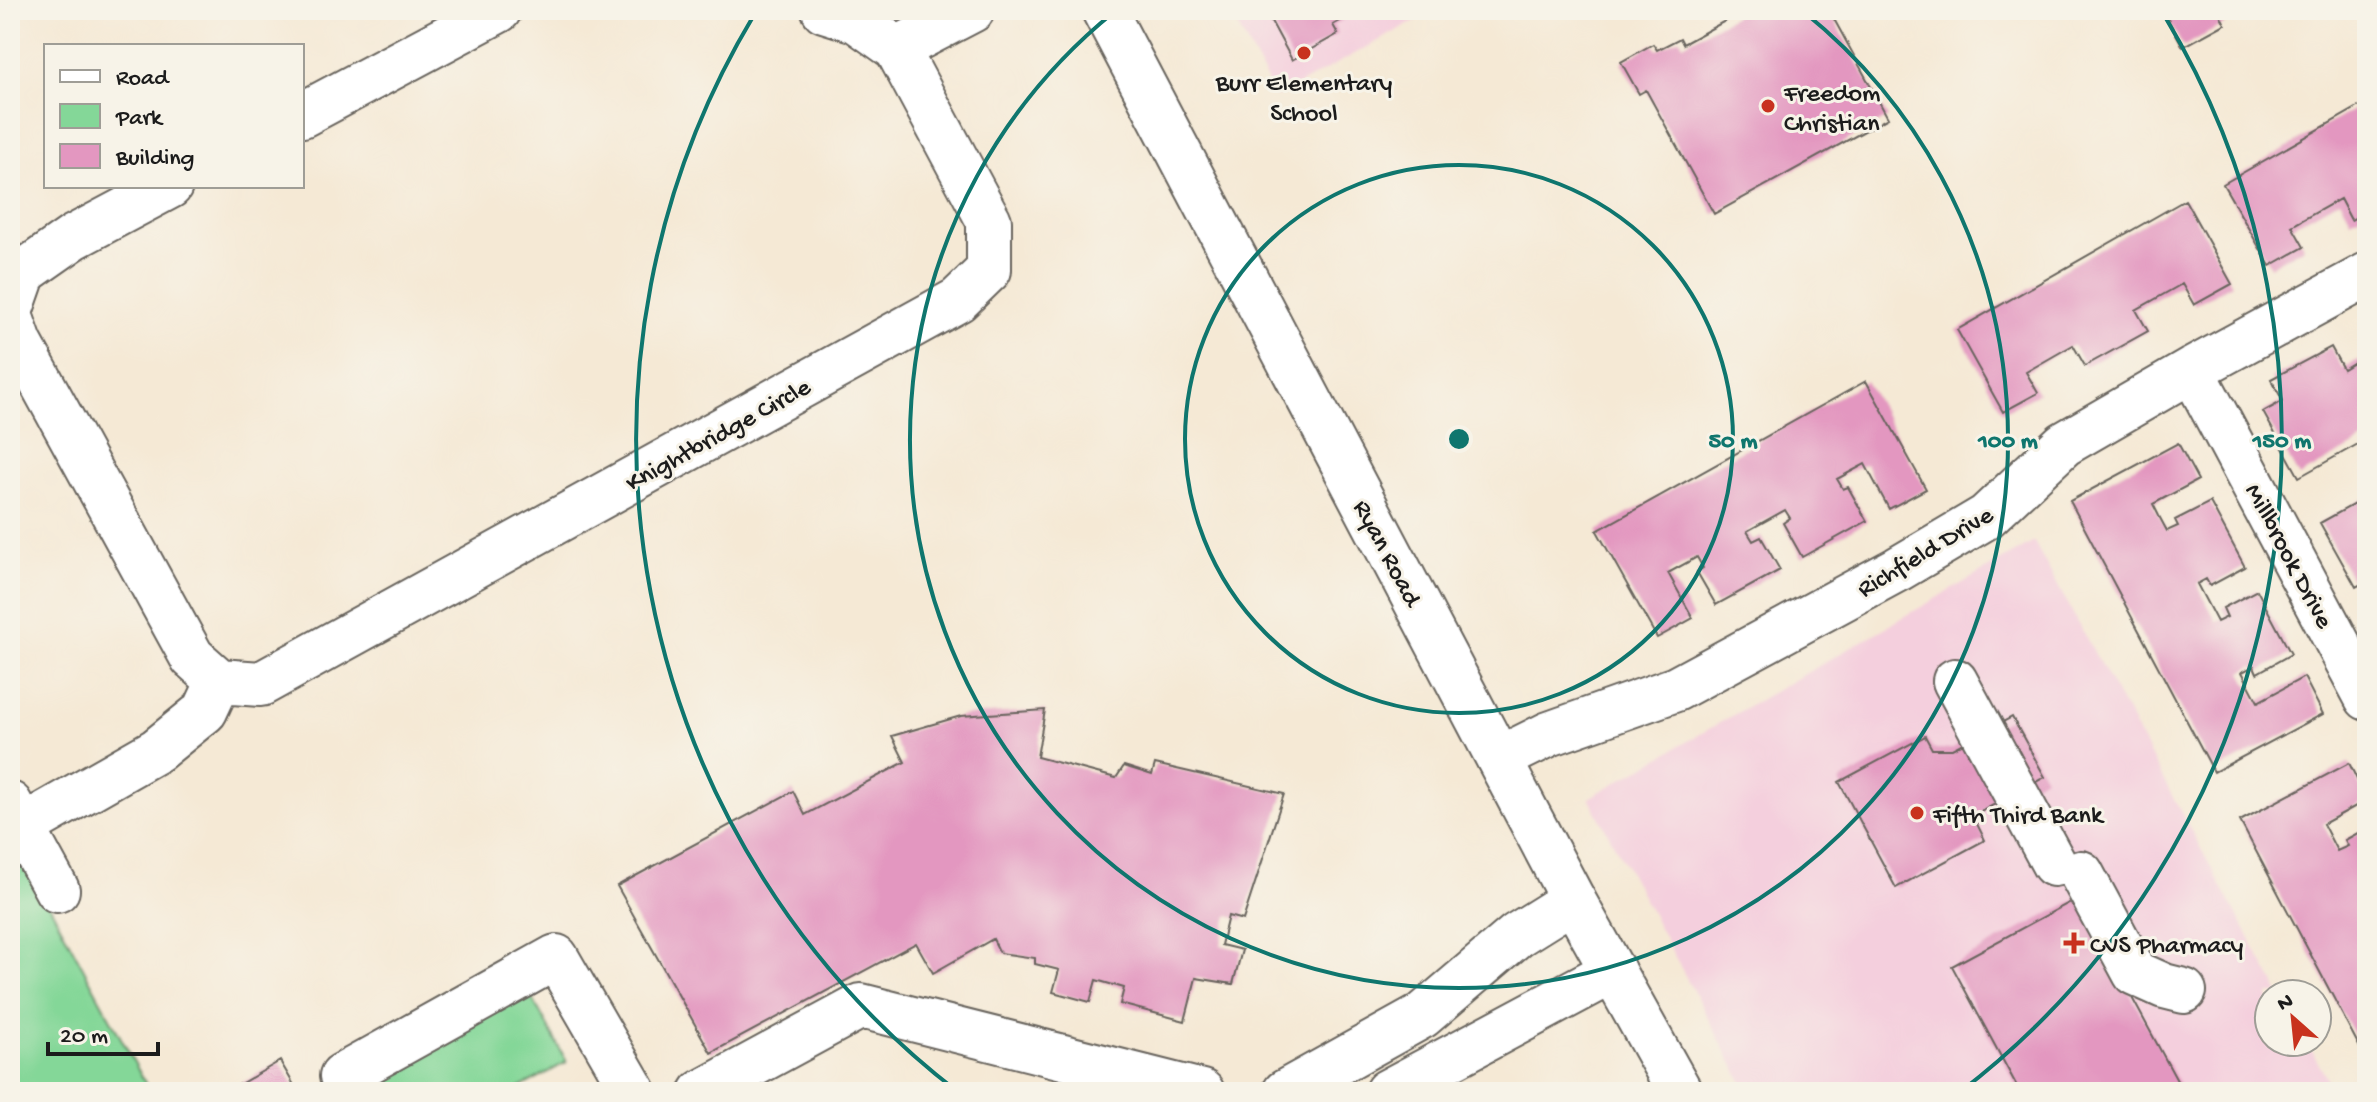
<svg xmlns="http://www.w3.org/2000/svg" width="2377" height="1102" font-family="'Gochi Hand',sans-serif">
  <style>
    .built { fill: #f4cfdd }
    .green { fill: #84d798; stroke: #507a5a; stroke-width: 2 }
    .building { fill: #e397c0 }
    .lines { fill: none; stroke-linecap: round; stroke-linejoin: round }
    .minor-casing { stroke: #68645d; stroke-width: 48 }
    .major-casing { stroke: #68645d; stroke-width: 48 }
    .minor { stroke: #fff; stroke-width: 44 }
    .major { stroke: #fff; stroke-width: 44 }
    .ring { fill: none; stroke: #0f766e; stroke-width: 4 }
    .poi-dot { fill: #c8321e; stroke: #f7f3e8; stroke-width: 3 }
    .labels { text-anchor: middle; stroke-width: 6; stroke-linejoin: round; paint-order: stroke }
    .poi-label { font-size: 26px; fill: #1c1c1c; stroke: #f7f3e8; text-anchor: start }
    .street-label { font-size: 26px; fill: #1c1c1c; stroke: #f7f3e8 }
    .centre { fill: #0f766e; stroke: #f7f3e8; stroke-width: 4 }
    .ring-label { font-size: 24px; text-anchor: middle; font-weight: bold; fill: #0f766e; stroke: #f7f3e8; stroke-width: 6; stroke-linejoin: round; paint-order: stroke }
  </style>
  <rect width="100%" height="100%" fill="#f7f3e8"/>
  <filter id="ink" filterUnits="userSpaceOnUse"><feTurbulence type="fractalNoise" baseFrequency=".0125" numOctaves="2"/><feDisplacementMap in="SourceGraphic" scale="16" xChannelSelector="R" yChannelSelector="G"/><feConvolveMatrix kernelMatrix="1 2 1 2 8 2 1 2 1" color-interpolation-filters="sRGB"/></filter>
  <filter id="wash" filterUnits="userSpaceOnUse"><feTurbulence type="fractalNoise" baseFrequency=".006" numOctaves="4" result="noise"/><feDisplacementMap in="SourceGraphic" scale="32" xChannelSelector="R" yChannelSelector="G"/><feGaussianBlur stdDeviation="1.8" result="paint"/><feColorMatrix in="noise" values="0 0 0 0 0 0 0 0 0 0 0 0 0 0 0 0 0 1.4 0 .05"/><feComposite in="paint" operator="in"/></filter>
  <g filter="url(#wash)">
    <rect width="100%" height="100%" fill="#f5e9d5"/>
    <!-- built -->
    <path class="built" d="M 1229,10 L 1435,10 L 1276,97 Z
      M 2034,542 L 2280,994 L 2269,994 L 2269,1042 L 2307,1042 L 2334,1092 L 1748,1092 L 1589,798 Z"/>
    <!-- green -->
    <path class="green" d="M 10,832 L 150,1092 L 10,1092 Z
      M 521,977 L 567,1062 L 512,1092 L 395,1092 L 376,1056 Z"/>
    <g id="blocks">
      <!-- building -->
      <path class="building" d="M 1265,10 L 1360,10 L 1333,25 L 1338,34 L 1292,60 Z
        M 1745,10 L 1829,10 L 1888,118 L 1714,214 L 1646,90 L 1639,94 L 1621,62 L 1653,44 L 1657,50 L 1680,38 L 1683,44 Z
        M 2173,10 L 2218,10 L 2225,24 L 2183,47 L 2165,14 Z
        M 2367,102 L 2367,211 L 2351,220 L 2340,199 L 2292,226 L 2304,247 L 2270,266 L 2223,184 Z
        M 2185,200 L 2232,284 L 2194,305 L 2182,284 L 2136,310 L 2148,331 L 2085,366 L 2073,345 L 2026,372 L 2038,393 L 2003,412 L 1957,330 Z
        M 2331,347 L 2343,369 L 2363,357 L 2367,365 L 2367,439 L 2299,477 L 2263,412 L 2283,401 L 2271,379 Z
        M 1866,381 L 1926,489 L 1889,509 L 1865,464 L 1837,479 L 1843,489 L 1848,487 L 1867,521 L 1802,557 L 1783,523 L 1790,518 L 1785,510 L 1747,531 L 1753,541 L 1761,537 L 1780,570 L 1716,605 L 1697,572 L 1703,568 L 1697,557 L 1668,573 L 1693,618 L 1657,638 L 1597,531 Z
        M 2178,443 L 2198,480 L 2153,504 L 2159,516 L 2167,531 L 2178,526 L 2175,520 L 2210,502 L 2245,567 L 2210,586 L 2206,579 L 2197,584 L 2217,622 L 2227,617 L 2223,608 L 2257,590 L 2291,654 L 2257,673 L 2254,666 L 2242,672 L 2258,702 L 2304,677 L 2323,714 L 2214,772 L 2070,501 Z
        M 2367,497 L 2367,581 L 2356,587 L 2320,523 Z
        M 1045,710 L 1037,757 L 1116,778 L 1124,766 L 1152,775 L 1155,764 L 1284,794 L 1243,920 L 1228,916 L 1221,945 L 1242,950 L 1233,984 L 1196,978 L 1185,1021 L 1120,1004 L 1124,988 L 1096,980 L 1090,1002 L 1053,992 L 1059,970 L 1035,964 L 1035,958 L 1000,953 L 993,939 L 933,973 L 916,943 L 711,1053 L 617,886 L 793,791 L 805,815 L 905,762 L 892,736 L 961,716 Z
        M 2012,717 L 2045,777 L 1973,816 L 1985,840 L 1896,888 L 1839,782 L 1925,736 L 1932,749 L 1952,749 Z
        M 2349,763 L 2367,800 L 2323,824 L 2337,851 L 2348,846 L 2345,840 L 2367,828 L 2367,1061 L 2240,821 Z
        M 2078,898 L 2181,1088 L 2174,1092 L 2014,1092 L 2019,1090 L 1952,966 Z
        M 280,1061 L 298,1092 L 232,1092 L 230,1090 Z"/>
    </g>
  </g>
  <g filter="url(#ink)">
    <use href="#blocks" fill-opacity="0" stroke="#68645d" stroke-width="2"/>
    <g class="lines">
      <!-- minor casing -->
      <g class="minor-casing">
        <path id="minor" d="M 897,49 L 972,10
          M 302,115 L 499,10
          M 10,312 L 24,272 L 74,237 L 170,186
          M 10,315 L 20,343 L 192,657 L 219,681 L 261,684 L 958,300 L 989,270 L 989,221 L 897,49 L 856,20 L 824,10
          M 2192,370 L 2367,698
          M 1955,681 L 2054,864
          M 1499,759 L 1549,734 L 1676,689 L 1898,569 L 1986,517 L 2064,444 L 2192,370 L 2367,275
          M 10,804 L 57,890
          M 22,827 L 157,750 L 205,711 L 219,681
          M 2081,873 L 2135,973 L 2164,986 L 2184,991
          M 350,1092 L 342,1076 L 556,957 L 634,1092
          M 702,1092 L 861,1006 L 1202,1092
          M 1285,1092 L 1422,1016 L 1517,935 L 1573,900
          M 1387,1092 L 1613,971"/>
      </g>
      <!-- major casing -->
      <g class="major-casing">
        <path id="major" d="M 1104,10 L 1573,900 L 1680,1092"/>
      </g>
      <!-- minor -->
      <use href="#minor" class="minor"/>
      <!-- major -->
      <use href="#major" class="major"/>
    </g>
  </g>
  <!-- distance rings -->
  <g class="ring">
    <circle cx="1459" cy="439" r="274"/>
    <path d="M1804 12A549 549 0 1 1 1114 12"/>
    <path d="M958 1092A823 823 0 0 1 754 15M2164 15A823 823 0 0 1 1960 1092"/>
  </g>
  <!-- markers -->
  <g class="poi-dot">
    <circle cx="1304" cy="53" r="8"/>
    <circle cx="1768" cy="106" r="8"/>
    <circle cx="1917" cy="813" r="8"/>
    <path d="M2070 931h8v8h8v8h-8v8h-8v-8h-8v-8h8z"/>
  </g>
  <g class="labels">
    <!-- poi labels -->
    <g class="poi-label">
      <text x="1304" y="90" text-anchor="middle">Burr Elementary<tspan x="1304" dy="30">School</tspan></text>
      <text x="1784" y="100">Freedom<tspan x="1784" dy="30">Christian</tspan></text>
      <text x="1933" y="822">Fifth Third Bank</text>
      <text x="2090" y="952">CVS Pharmacy</text>
    </g>
    <!-- street labels -->
    <g class="street-label">
      <text transform="translate(717 433) rotate(-29)" y="9">Knightbridge Circle</text>
      <text transform="translate(1924 550) rotate(-31)" y="9">Richfield Drive</text>
      <text transform="translate(1389 552) rotate(62)" y="9">Ryan Road</text>
      <text transform="translate(2291 555) rotate(62)" y="9">Millbrook Drive</text>
    </g>
  </g>
  <circle cx="1459" cy="439" r="12" class="centre"/>
  <g class="ring-label">
    <text x="1733" y="447">50 m</text>
    <text x="2008" y="447">100 m</text>
    <text x="2282" y="447">150 m</text>
  </g>
  <!-- margin -->
  <rect width="2377" height="1102" fill="none" stroke="#f7f3e8" stroke-width="40"/>
  <!-- legend -->
  <rect x="44" y="44" width="260" height="144" fill="#f7f3e8" stroke="#9f9d96" stroke-width="2"/>
  <rect x="60" y="70" width="40" height="12" fill="#ffffff" stroke="#9f9d96" stroke-width="2"/>
  <text x="116" y="84" font-size="24" fill="#1c1c1c">Road</text>
  <rect x="60" y="104" width="40" height="24" fill="#84d798" stroke="#9f9d96" stroke-width="2"/>
  <text x="116" y="124" font-size="24" fill="#1c1c1c">Park</text>
  <rect x="60" y="144" width="40" height="24" fill="#e397c0" stroke="#9f9d96" stroke-width="2"/>
  <text x="116" y="164" font-size="24" fill="#1c1c1c">Building</text>
  <!-- north arrow -->
  <g transform="translate(2293 1018) rotate(333)"><circle r="38" fill="#f7f3e8" stroke="#9f9d96" stroke-width="2"/>
  <path d="M0-6L14 30L0 20L-14 30Z" fill="#c8321e"/>
  <text y="-12" font-size="22" font-weight="bold" text-anchor="middle" fill="#1c1c1c">N</text>
  </g>
  <!-- scale -->
  <path d="M48 1042v12h110v-12" fill="none" stroke="#1c1c1c" stroke-width="4"/>
  <text x="60" y="1042" font-size="24" fill="#1c1c1c" stroke="#f7f3e8" stroke-width="6" paint-order="stroke">20 m</text>
</svg>
